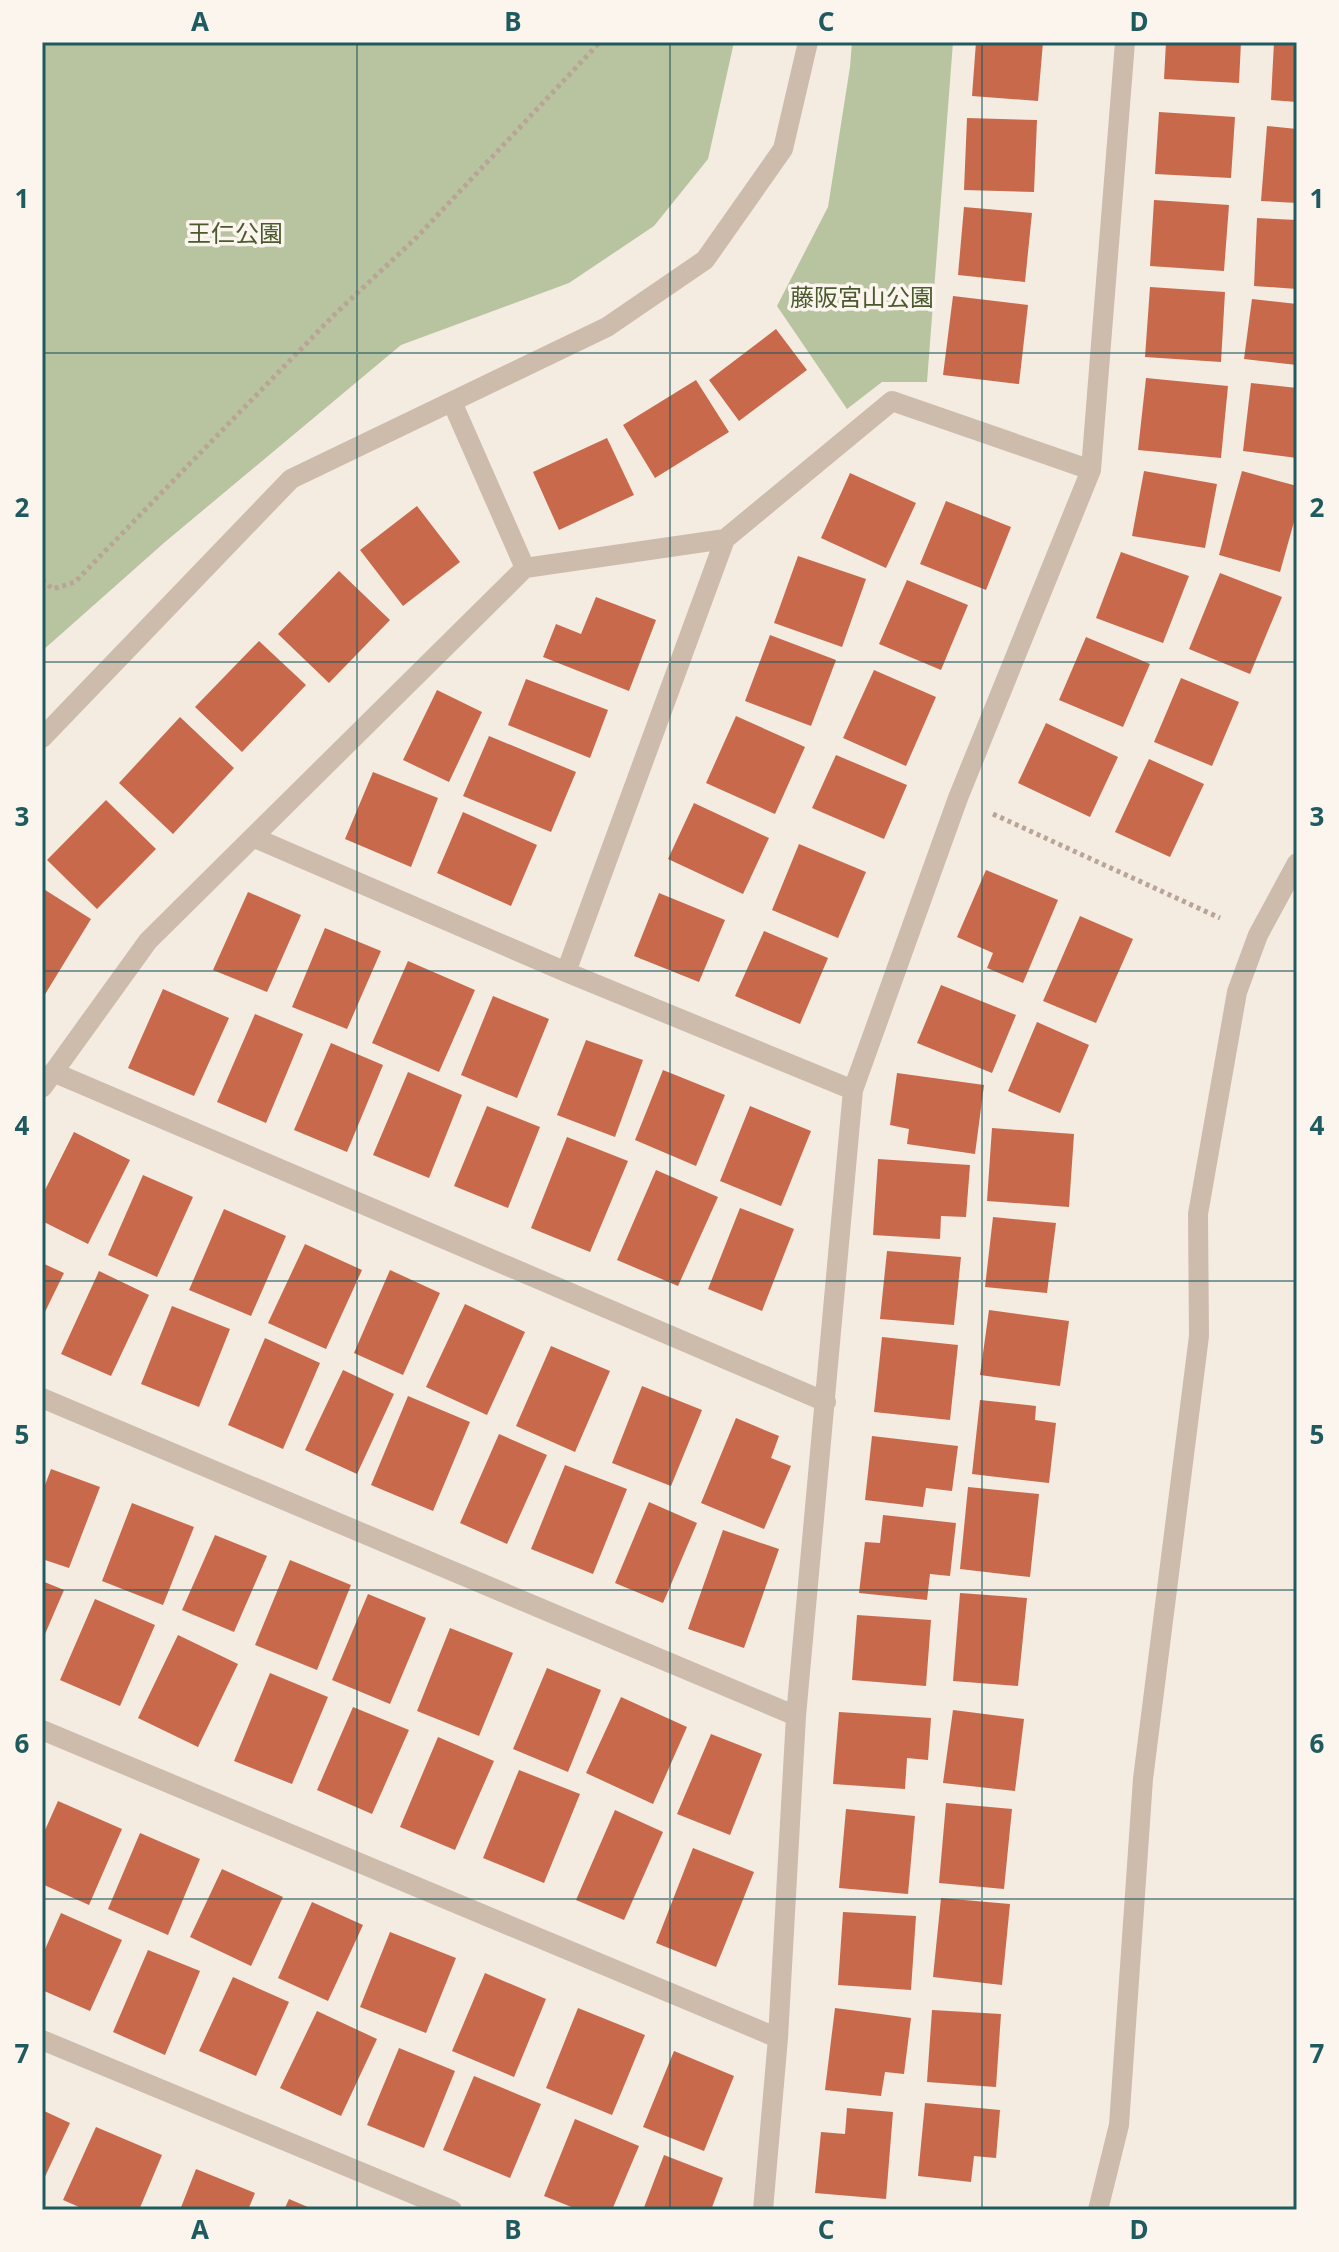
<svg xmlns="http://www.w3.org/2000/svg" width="1339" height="2252" font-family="'Noto Sans','Noto Sans JP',sans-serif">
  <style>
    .green { fill: #b8c4a0 }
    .building { fill: #c8694b }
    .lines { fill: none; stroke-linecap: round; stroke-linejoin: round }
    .path { stroke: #b9a596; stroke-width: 5; stroke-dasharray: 4 4; stroke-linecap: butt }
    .minor { stroke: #cdbbac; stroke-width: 20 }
    .grid { fill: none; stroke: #1f5a5e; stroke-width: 2; stroke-opacity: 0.55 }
    .labels { text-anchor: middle; stroke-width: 7; stroke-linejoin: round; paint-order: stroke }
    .park-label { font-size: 24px; fill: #4a5a2e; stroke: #fbf5ee }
    .neatline { fill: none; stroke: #1f5a5e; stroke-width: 3 }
    .grid-label { font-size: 26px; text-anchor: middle; font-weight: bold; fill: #1f5a5e }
  </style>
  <rect width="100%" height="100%" fill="#f4ebe1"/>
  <!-- green -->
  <path class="green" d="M 42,42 L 734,42 L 708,159 L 654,226 L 569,283 L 401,345 L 165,542 L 42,651 Z
    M 852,42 L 953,42 L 927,382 L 882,382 L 847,409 L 777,306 L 828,207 L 850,67 Z"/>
  <!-- building -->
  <path class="building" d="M 976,42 L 1043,42 L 1038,101 L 972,96 Z
    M 1166,42 L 1241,42 L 1239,83 L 1164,79 Z
    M 1274,42 L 1297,42 L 1297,102 L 1271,100 Z
    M 1159,112 L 1235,117 L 1231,178 L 1155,174 Z
    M 967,118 L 1037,120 L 1034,192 L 964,190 Z
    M 1267,126 L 1297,129 L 1297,203 L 1261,201 Z
    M 1154,200 L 1229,205 L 1224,271 L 1150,266 Z
    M 964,207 L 1032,213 L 1025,282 L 958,275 Z
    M 1257,218 L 1297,220 L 1297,289 L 1254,286 Z
    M 1150,287 L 1225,292 L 1221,362 L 1145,357 Z
    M 953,296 L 1028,305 L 1019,384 L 943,375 Z
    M 1252,299 L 1297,304 L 1297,365 L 1244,359 Z
    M 776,329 L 807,370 L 739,421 L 709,380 Z
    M 1146,378 L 1228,386 L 1221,458 L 1138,450 Z
    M 696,380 L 729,432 L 655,478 L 623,425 Z
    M 1251,383 L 1297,388 L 1297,458 L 1243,451 Z
    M 607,438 L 634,495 L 559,530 L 533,472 Z
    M 1144,471 L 1217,484 L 1205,548 L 1132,536 Z
    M 1242,471 L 1297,486 L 1297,511 L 1280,572 L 1219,555 Z
    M 850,473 L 916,503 L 886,568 L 821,538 Z
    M 946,501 L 1011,527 L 986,590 L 920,564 Z
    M 417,506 L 460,562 L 403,606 L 360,550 Z
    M 1121,552 L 1189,576 L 1163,643 L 1096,618 Z
    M 798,556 L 866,579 L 842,647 L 774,623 Z
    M 339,571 L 390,620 L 329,683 L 278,634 Z
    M 1220,573 L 1282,597 L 1250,674 L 1189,649 Z
    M 907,580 L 968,605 L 941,670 L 879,644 Z
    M 596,597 L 656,620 L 629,691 L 543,657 L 556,624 L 581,634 Z
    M 770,635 L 836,660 L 811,726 L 745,701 Z
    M 1086,637 L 1150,664 L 1123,727 L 1059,700 Z
    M 259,641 L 306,685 L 242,752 L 195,707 Z
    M 874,670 L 936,697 L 906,766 L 843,738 Z
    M 1181,678 L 1239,702 L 1212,766 L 1154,742 Z
    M 526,679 L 608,710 L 590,758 L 508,725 Z
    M 437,690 L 482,712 L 449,782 L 403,760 Z
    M 736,716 L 805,747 L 775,814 L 706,783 Z
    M 180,717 L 234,768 L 173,834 L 119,783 Z
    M 1046,723 L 1118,757 L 1090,817 L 1018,783 Z
    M 489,736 L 576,772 L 551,832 L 463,796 Z
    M 836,755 L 907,785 L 884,839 L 812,808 Z
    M 1149,759 L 1204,784 L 1170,857 L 1115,832 Z
    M 373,772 L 438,798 L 411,867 L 345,839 Z
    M 106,800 L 156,849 L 97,909 L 47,860 Z
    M 694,803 L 769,838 L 743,894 L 668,859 Z
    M 463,812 L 537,845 L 511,906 L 437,873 Z
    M 799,844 L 866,872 L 838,938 L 772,910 Z
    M 986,870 L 1058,900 L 1023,983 L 987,968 L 993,953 L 957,937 Z
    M 42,888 L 91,919 L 44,996 L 42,994 Z
    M 248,892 L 301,915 L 267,992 L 213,970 Z
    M 659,893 L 725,920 L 699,982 L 634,956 Z
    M 1080,916 L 1133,939 L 1096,1023 L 1043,1001 Z
    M 325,928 L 381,951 L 347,1029 L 292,1007 Z
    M 764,931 L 828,958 L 800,1024 L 735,996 Z
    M 408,961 L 475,990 L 439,1072 L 372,1043 Z
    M 941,985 L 1016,1015 L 992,1073 L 917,1043 Z
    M 163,989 L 229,1018 L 194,1096 L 128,1068 Z
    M 493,996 L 549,1019 L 517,1098 L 461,1075 Z
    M 255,1014 L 303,1034 L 266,1123 L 217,1102 Z
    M 1037,1022 L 1089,1045 L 1060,1113 L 1008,1091 Z
    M 586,1040 L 643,1060 L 615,1137 L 557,1115 Z
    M 331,1043 L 383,1065 L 347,1152 L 294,1130 Z
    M 663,1070 L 725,1095 L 696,1166 L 635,1140 Z
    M 408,1072 L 462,1095 L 429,1178 L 373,1155 Z
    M 897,1073 L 984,1085 L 975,1154 L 907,1144 L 909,1129 L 890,1125 Z
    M 487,1106 L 540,1127 L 508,1208 L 454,1186 Z
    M 750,1106 L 811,1131 L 781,1206 L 720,1181 Z
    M 992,1128 L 1074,1134 L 1069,1207 L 987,1201 Z
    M 74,1132 L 130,1160 L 88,1244 L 42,1221 L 42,1196 Z
    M 567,1137 L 628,1161 L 590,1252 L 531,1228 Z
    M 878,1159 L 970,1165 L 966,1217 L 941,1216 L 940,1239 L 873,1235 Z
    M 656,1170 L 718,1197 L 678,1286 L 617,1260 Z
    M 143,1175 L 193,1197 L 157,1277 L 108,1255 Z
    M 740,1208 L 794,1229 L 762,1311 L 708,1289 Z
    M 224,1209 L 286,1236 L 251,1316 L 189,1290 Z
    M 993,1217 L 1056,1223 L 1047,1293 L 985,1287 Z
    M 305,1244 L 362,1270 L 326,1349 L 268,1323 Z
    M 887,1251 L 961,1257 L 954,1325 L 880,1319 Z
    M 42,1263 L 64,1273 L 42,1318 Z
    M 390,1270 L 440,1293 L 403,1375 L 354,1353 Z
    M 99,1271 L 149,1295 L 111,1376 L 61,1354 Z
    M 465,1304 L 525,1332 L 487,1415 L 426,1387 Z
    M 172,1306 L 230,1329 L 199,1407 L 141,1384 Z
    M 989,1310 L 1069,1321 L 1060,1386 L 980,1375 Z
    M 882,1337 L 958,1345 L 950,1420 L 874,1412 Z
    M 265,1338 L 320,1363 L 283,1449 L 228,1425 Z
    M 551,1346 L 610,1371 L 575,1452 L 516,1426 Z
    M 343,1370 L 394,1394 L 357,1474 L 305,1450 Z
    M 642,1386 L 702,1410 L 671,1486 L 612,1463 Z
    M 408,1396 L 470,1422 L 433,1511 L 371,1485 Z
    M 980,1400 L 1036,1406 L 1035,1420 L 1056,1423 L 1049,1483 L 972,1474 Z
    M 736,1418 L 779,1436 L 771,1458 L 791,1466 L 764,1529 L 701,1503 Z
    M 499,1434 L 547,1455 L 507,1544 L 460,1523 Z
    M 872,1436 L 958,1446 L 952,1491 L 926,1488 L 923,1507 L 865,1500 Z
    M 565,1465 L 627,1489 L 593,1574 L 531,1549 Z
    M 51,1469 L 100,1487 L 69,1568 L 42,1559 L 42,1493 Z
    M 968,1487 L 1039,1494 L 1030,1577 L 960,1569 Z
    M 649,1502 L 697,1523 L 663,1603 L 615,1583 Z
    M 132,1503 L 194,1527 L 163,1605 L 102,1581 Z
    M 883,1515 L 956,1523 L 950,1576 L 930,1574 L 927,1600 L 859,1593 L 865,1542 L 880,1543 Z
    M 723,1530 L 779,1549 L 744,1648 L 688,1629 Z
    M 215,1535 L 267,1556 L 234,1632 L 182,1610 Z
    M 290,1560 L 351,1585 L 317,1670 L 255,1645 Z
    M 42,1581 L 64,1590 L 42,1641 Z
    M 960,1593 L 1027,1598 L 1018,1686 L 953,1681 Z
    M 368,1594 L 426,1618 L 390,1704 L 332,1680 Z
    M 95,1599 L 155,1625 L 120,1706 L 60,1680 Z
    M 857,1615 L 931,1620 L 926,1686 L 852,1680 Z
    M 450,1628 L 513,1653 L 479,1736 L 417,1711 Z
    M 178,1635 L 238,1664 L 198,1747 L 138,1718 Z
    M 547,1668 L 601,1690 L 568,1772 L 513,1749 Z
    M 270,1673 L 328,1697 L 292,1784 L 234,1761 Z
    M 621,1697 L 687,1727 L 653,1804 L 586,1773 Z
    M 353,1707 L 409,1730 L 372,1814 L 317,1790 Z
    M 953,1710 L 1024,1719 L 1015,1791 L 943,1783 Z
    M 839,1712 L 931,1718 L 928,1760 L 907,1758 L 905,1789 L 833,1784 Z
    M 711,1734 L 762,1754 L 730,1835 L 677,1814 Z
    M 438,1737 L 494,1761 L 455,1850 L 400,1827 Z
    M 519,1770 L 580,1794 L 544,1883 L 483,1858 Z
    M 58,1801 L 122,1829 L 89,1905 L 42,1884 L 42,1837 Z
    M 946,1803 L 1012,1809 L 1004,1889 L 939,1883 Z
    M 846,1809 L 915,1816 L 908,1894 L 839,1888 Z
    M 615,1810 L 663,1832 L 624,1920 L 576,1900 Z
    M 140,1833 L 200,1859 L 168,1935 L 108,1909 Z
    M 693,1848 L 754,1872 L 716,1967 L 656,1943 Z
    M 222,1869 L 283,1897 L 251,1966 L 190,1937 Z
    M 941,1898 L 1010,1904 L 1002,1985 L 933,1977 Z
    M 312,1902 L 363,1925 L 328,2001 L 278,1978 Z
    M 843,1912 L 916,1916 L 911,1990 L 838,1985 Z
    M 61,1913 L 122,1940 L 90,2011 L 42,1990 L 42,1956 Z
    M 390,1932 L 456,1958 L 426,2033 L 360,2007 Z
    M 148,1950 L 200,1971 L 165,2055 L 113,2032 Z
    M 485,1973 L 546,1999 L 514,2077 L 452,2051 Z
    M 233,1977 L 289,2002 L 256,2076 L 199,2051 Z
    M 578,2008 L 645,2035 L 612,2115 L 546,2088 Z
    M 835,2008 L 911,2018 L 904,2074 L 885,2072 L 881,2096 L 825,2090 Z
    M 932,2010 L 1001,2014 L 996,2087 L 927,2082 Z
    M 317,2011 L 377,2039 L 341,2116 L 280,2088 Z
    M 399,2048 L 455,2071 L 424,2148 L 367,2125 Z
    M 674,2051 L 734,2076 L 704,2151 L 643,2127 Z
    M 474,2076 L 541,2104 L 510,2178 L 443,2150 Z
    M 925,2103 L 1000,2110 L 996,2158 L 974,2156 L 971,2182 L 918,2176 Z
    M 847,2108 L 893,2112 L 886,2199 L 815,2193 L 821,2132 L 845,2134 Z
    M 42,2110 L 70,2123 L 42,2183 Z
    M 575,2119 L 639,2146 L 612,2210 L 579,2210 L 544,2196 Z
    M 96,2127 L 162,2155 L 139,2210 L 86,2210 L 63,2200 Z
    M 664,2155 L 723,2178 L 711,2210 L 643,2210 Z
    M 196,2169 L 255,2193 L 248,2210 L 180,2210 Z
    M 289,2199 L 315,2210 L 284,2210 Z"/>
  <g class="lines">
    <!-- path -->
    <path class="path" d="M 42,44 L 44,42
      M 42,580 L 53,589 L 75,582 L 335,314 L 417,237 L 600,42
      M 993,814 L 1220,918"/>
    <!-- minor -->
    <path class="minor" d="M 452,402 L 525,568
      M 42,738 L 291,479 L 607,327 L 705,260 L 783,149 L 808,42
      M 255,838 L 566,972 L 853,1090
      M 566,972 L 725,539 L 892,401 L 1091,470
      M 53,1072 L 826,1402
      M 42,1088 L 148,941 L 525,568 L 725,539
      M 42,1398 L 796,1716
      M 42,1730 L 778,2038
      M 42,2040 L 452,2210
      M 763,2210 L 778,2038 L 796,1716 L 853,1090 L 958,798 L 1091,470 L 1125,42
      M 1098,2210 L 1119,2125 L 1143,1779 L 1199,1336 L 1198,1214 L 1237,992 L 1258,935 L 1297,863"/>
  </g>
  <!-- grid -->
  <path class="grid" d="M 357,42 L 357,2210M 670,42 L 670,2210M 982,42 L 982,2210M 42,353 L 1297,353M 42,662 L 1297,662M 42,971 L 1297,971M 42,1281 L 1297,1281M 42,1590 L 1297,1590M 42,1899 L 1297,1899"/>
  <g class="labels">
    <!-- park labels -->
    <g class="park-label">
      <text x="235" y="242">王仁公園</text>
      <text x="862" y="306">藤阪宮山公園</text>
    </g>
  </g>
  <!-- border -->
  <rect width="1339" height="2252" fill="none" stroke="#fbf5ee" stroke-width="88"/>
  <rect x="44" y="44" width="1251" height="2164" class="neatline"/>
  <g class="grid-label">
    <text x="200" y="31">A</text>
    <text x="513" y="31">B</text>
    <text x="826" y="31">C</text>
    <text x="1139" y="31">D</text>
    <text x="22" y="208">1</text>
    <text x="1317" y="208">1</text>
    <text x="22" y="517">2</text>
    <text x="1317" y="517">2</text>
    <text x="22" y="826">3</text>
    <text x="1317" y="826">3</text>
    <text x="22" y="1135">4</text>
    <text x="1317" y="1135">4</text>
    <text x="22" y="1444">5</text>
    <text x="1317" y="1444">5</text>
    <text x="22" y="1753">6</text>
    <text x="1317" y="1753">6</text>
    <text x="22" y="2063">7</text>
    <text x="1317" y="2063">7</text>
    <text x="200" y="2239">A</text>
    <text x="513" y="2239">B</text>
    <text x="826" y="2239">C</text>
    <text x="1139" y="2239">D</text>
  </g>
</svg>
